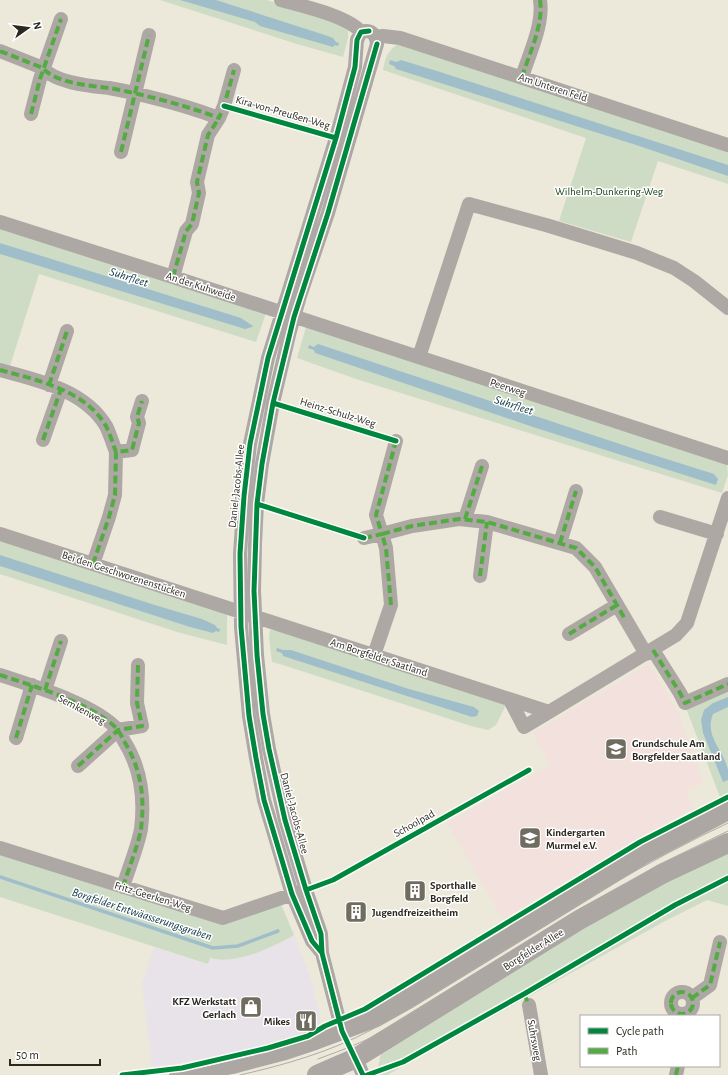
<svg xmlns="http://www.w3.org/2000/svg" width="728" height="1075" font-family="'Alegreya Sans',sans-serif">
  <style>
    .commercial { fill: #e8e3e9 }
    .education { fill: #f2e1dd }
    .green { fill: #cfdcc5 }
    .water { fill: #a0beca }
    .lines { fill: none; stroke-linecap: round; stroke-linejoin: round }
    .stream { stroke: #a0beca; stroke-width: 3.5 }
    .minor { stroke: #ada8a4; stroke-width: 14 }
    .secondary { stroke: #aca7a3; stroke-width: 20 }
    .tram { stroke: #afaca4; stroke-width: 1 }
    .quiet { stroke: #54ab43; stroke-width: 4; stroke-dasharray: 8 4; stroke-linecap: butt }
    .cycleway-casing { stroke: #fff; stroke-width: 8 }
    .cycleway { stroke: #00873e; stroke-width: 5 }
    .labels { text-anchor: middle; stroke-width: 3; stroke-linejoin: round; paint-order: stroke }
    .street-label { font-size: 11px; fill: #2b291f; stroke: #fff }
    .park-label { font-size: 11px; fill: #184213; stroke: #fff }
    .poi-label { font-size: 11px; font-weight: bold; fill: #2b291f; stroke: #fff; text-anchor: start }
    .water-label { font-size: 12px; font-style: italic; fill: #083243; stroke: #fff }
  </style>
  <rect width="100%" height="100%" fill="#ece8da"/>
  <!-- commercial -->
  <path class="commercial" d="M 294,935 L 311,979 L 321,1021 L 318,1025 L 313,1030 L 250,1049 L 213,1058 L 152,1067 L 142,985 L 154,947 L 208,964 L 210,958 L 219,960 L 277,945 Z"/>
  <!-- education -->
  <path class="education" d="M 649,664 L 678,712 L 703,783 L 686,791 L 694,808 L 633,841 L 503,919 L 447,823 L 550,765 L 533,733 Z"/>
  <!-- green -->
  <path class="green" d="M 160,0 L 267,0 L 344,25 L 348,29 L 348,38 L 343,57 L 297,44 Z
    M 399,43 L 728,150 L 728,184 L 658,161 L 631,242 L 559,221 L 586,138 L 383,70 C 386,56 386,53 399,43 Z
    M 0,227 L 266,313 L 256,342 L 39,274 L 10,366 L 0,363 Z
    M 306,327 L 727,464 L 728,475 L 722,493 L 359,380 L 297,358 Z
    M 0,539 L 227,612 L 227,645 L 177,632 L 0,574 Z
    M 270,630 L 281,631 L 506,705 L 496,725 L 488,730 L 471,726 L 283,665 L 272,662 L 269,637 Z
    M 728,689 L 728,793 L 720,797 L 686,708 Z
    M 728,850 L 728,906 L 707,900 L 667,920 L 387,1075 L 377,1075 L 381,1051 L 591,922 Z
    M 0,852 L 217,923 L 281,904 L 294,935 C 272,948 235,965 210,958 L 208,964 L 0,897 Z"/>
  <!-- water -->
  <path class="water" d="M 180,0 L 216,0 L 328,36 L 333,38 L 336,42 L 339,43 L 338,46 L 335,45 L 333,47 L 260,26 L 255,22 Z
    M 390,60 L 396,62 L 401,60 L 437,71 L 728,165 L 728,176 L 636,145 L 396,69 L 394,66 L 389,64 Z
    M 0,243 L 241,318 L 253,326 L 252,327 L 245,329 L 0,254 Z
    M 318,344 L 641,451 L 714,474 L 718,479 L 716,485 L 536,428 L 315,353 L 314,350 L 308,348 L 309,345 L 314,347 Z
    M 0,555 L 158,606 L 202,619 L 215,625 L 217,628 L 220,629 L 219,632 L 216,631 L 213,633 L 190,627 L 0,566 Z
    M 277,648 L 283,650 L 291,650 L 409,689 L 474,707 L 479,711 L 477,716 L 472,717 L 283,656 L 282,653 L 276,651 Z
    M 728,697 L 728,707 L 713,714 C 704,737 724,750 728,770 C 728,773 728,777 728,780 L 723,782 L 703,733 L 701,720 L 704,710 L 713,703 Z"/>
  <g class="lines">
    <!-- stream -->
    <path class="stream" d="M 0,877 L 213,948 L 238,946 L 278,931"/>
    <!-- minor -->
    <path class="minor" d="M 281,0 C 302,6 348,16 361,32
      M 376,37 L 383,36 L 400,38 L 728,145
      M 0,51 L 43,68 C 55,83 91,86 109,88 C 121,90 134,93 146,96 C 171,102 195,109 219,118 L 224,106 L 234,70
      M 522,77 C 529,54 544,24 540,0
      M 31,114 L 40,79 L 61,19
      M 121,152 L 149,35
      M 0,222 L 173,277 L 728,458
      M 173,277 L 186,231 L 192,224 L 199,193 L 197,182 L 208,135 L 219,118
      M 419,357 L 469,204 L 546,225 L 637,253 L 674,268 L 694,281 L 728,308
      M 0,370 C 37,380 85,390 106,426 C 110,434 113,444 116,452
      M 49,385 L 67,331
      M 43,440 L 61,389
      M 660,517 L 717,534
      M 465,519 L 482,466
      M 0,534 L 549,712 L 676,635 L 687,623 L 728,498
      M 364,538 L 382,534 L 376,515 L 396,441
      M 560,543 L 576,491
      M 93,564 L 109,517 L 115,495 L 116,452 L 132,450 L 139,423 L 137,417 L 142,401
      M 480,576 L 487,522
      M 569,634 L 617,605
      M 653,650 L 680,693 L 685,703 L 728,684
      M 374,655 L 391,605 L 386,548 L 382,534 L 412,526 L 459,519 L 487,522 L 576,548 L 595,567 L 646,654
      M 0,675 C 33,686 95,704 118,730 C 120,733 122,737 124,741 C 141,768 145,797 141,829 C 138,846 128,870 123,887
      M 45,690 L 61,641
      M 510,700 L 524,727 L 549,712
      M 16,738 L 32,685
      M 78,766 L 118,730 L 142,726 L 137,703 L 138,665
      M 0,848 L 223,918 L 302,891
      M 322,953 L 312,941 L 292,894 L 264,800 L 256,758 L 249,716 L 241,627 L 240,554 L 244,496 L 250,444 L 268,358 L 336,138 L 355,67 L 357,40 L 361,32 C 371,29 376,34 377,44 L 328,213 L 300,296 L 290,331 L 273,403 L 262,464 L 257,504 L 255,544 L 254,591 L 257,655 L 263,714 L 269,749 L 285,820 L 306,890 L 321,934 L 322,953 L 342,1031
      M671 1003a11 11 0 1 1 22 0a11 11 0 1 1-22 0Z
      M 692,998 L 710,985 L 720,942
      M 529,1005 L 541,1075
      M 356,1058 L 363,1075
      M 676,1075 L 678,1066"/>
    <!-- secondary -->
    <path class="secondary" d="M 179,1075 L 232,1064 L 285,1050 L 315,1040 L 374,1018 L 408,999 L 644,854 L 728,810
      M 317,1075 L 356,1058 L 579,920 L 662,874 L 728,843"/>
    <!-- tram -->
    <path class="tram" d="M 553,927 L 658,865 L 728,831
      M 318,1059 L 350,1047 L 368,1039 L 439,997
      M 240,1075 C 284,1065 330,1052 371,1030 C 413,1008 454,981 495,955 C 571,908 647,861 728,823"/>
    <!-- quiet -->
    <path class="quiet" d="M 0,51 L 43,68 C 55,83 91,86 109,88 C 121,90 134,93 146,96 C 171,102 195,109 219,118 L 224,106 L 234,70
      M 522,77 C 529,54 544,24 540,0
      M 31,114 L 40,79 L 61,19
      M 121,152 L 149,35
      M 173,277 L 186,231 L 192,224 L 199,193 L 197,182 L 208,135 L 219,118
      M 0,370 C 37,380 85,390 106,426 C 110,434 113,444 116,452
      M 49,385 L 67,331
      M 43,440 L 61,389
      M 465,519 L 482,466
      M 364,538 L 382,534 L 376,515 L 396,441
      M 560,543 L 576,491
      M 93,564 L 109,517 L 115,495 L 116,452 L 132,450 L 139,423 L 137,417 L 142,401
      M 480,576 L 487,522
      M 391,605 L 386,548 L 382,534 L 412,526 L 459,519 L 487,522 L 576,548 L 595,567 L 625,619
      M 569,634 L 617,605
      M 653,650 L 680,693 L 685,703 L 728,684
      M 0,675 C 33,686 95,704 118,730 C 120,733 122,737 124,741 C 141,768 145,797 141,829 C 138,846 128,870 123,887
      M 45,690 L 61,641
      M 16,738 L 32,685
      M 78,766 L 118,730 L 142,726 L 137,703 L 138,665
      M671 1003a11 11 0 1 1 22 0a11 11 0 1 1-22 0Z
      M 524,994 L 529,1005
      M 692,998 L 710,985 L 720,942
      M 676,1075 L 678,1066"/>
    <!-- cycleway casing -->
    <g class="cycleway-casing">
      <path id="cycleway" d="M 224,106 L 336,138
        M 273,403 L 396,441
        M 257,504 L 364,538
        M 306,890 L 333,880 L 529,770
        M 322,953 L 312,941 L 292,894 L 264,800 L 256,758 L 249,716 L 241,627 L 240,554 L 244,496 L 250,444 L 268,358 L 336,138 L 355,67 L 357,40 L 361,32 L 369,31
        M 122,1075 L 182,1068 L 268,1048 L 308,1036 L 325,1026 L 365,1009 L 640,842 L 728,797
        M 363,1075 L 342,1031 L 322,953 L 321,934 L 306,890 L 285,820 L 269,749 L 263,714 L 257,655 L 254,591 L 257,504 L 262,464 L 273,403 L 294,317 L 328,213 L 377,44
        M 367,1075 L 403,1062 L 524,994 L 675,905 L 728,878"/>
    </g>
    <!-- cycleway -->
    <use href="#cycleway" class="cycleway"/>
  </g>
  <!-- icons -->
  <defs>
    <g id="school-square" transform="scale(1.15)"><rect x="-9" y="-9" width="18" height="18" rx="4" fill="#6f6c60" stroke="#fff"/><path d="M0-5L7-2L0 1L-7-2ZM-4 1L0 2.5L4 1V4Q0 6-4 4Z" fill="#fff"/></g>
    <g id="building-square" transform="scale(1.15)"><rect x="-9" y="-9" width="18" height="18" rx="4" fill="#6f6c60" stroke="#fff"/><path d="M-4-6H4V6H1V3H-1V6H-4ZM-2.5-4.3h1.7v1.8h-1.7ZM.8-4.3h1.7v1.8H.8ZM-2.5-1h1.7V.8h-1.7ZM.8-1h1.7V.8H.8Z" fill="#fff"/></g>
    <g id="shop-square" transform="scale(1.15)"><rect x="-9" y="-9" width="18" height="18" rx="4" fill="#6f6c60" stroke="#fff"/><path d="M-5-2.5h2.3a2.7 3.5 0 0 1 5.4 0H5L5.5 6h-11ZM-1.5-2.5h3a1.5 2.3 0 0 0-3 0Z" fill="#fff"/></g>
    <g id="restaurant-square" transform="scale(1.15)"><rect x="-9" y="-9" width="18" height="18" rx="4" fill="#6f6c60" stroke="#fff"/><path d="M-5-6h1v4h1v-4h1v4h1v-4h1v5L-1.5 .5V6h-2V.5L-5-1ZM5-6V6H3V1.5H1.5Q1.5-4 5-6Z" fill="#fff"/></g>
  </defs>
  <g fill-rule="evenodd">
    <use href="#school-square" x="616" y="749"/>
    <use href="#school-square" x="530" y="838"/>
    <use href="#building-square" x="415" y="891"/>
    <use href="#building-square" x="356" y="912"/>
    <use href="#shop-square" x="251" y="1007"/>
    <use href="#restaurant-square" x="306" y="1021"/>
  </g>
  <g class="labels">
    <!-- street labels -->
    <g class="street-label">
      <text transform="translate(553 87) rotate(18)" y="4">Am Unteren Feld</text>
      <text transform="translate(283 112) rotate(16)" y="4">Kira-von-Preußen-Weg</text>
      <text transform="translate(201 286) rotate(18)" y="4">An der Kuhweide</text>
      <text transform="translate(508 387) rotate(18)" y="4">Peerweg</text>
      <text transform="translate(338 412) rotate(17)" y="4">Heinz-Schulz-Weg</text>
      <text transform="translate(236 486) rotate(-84)" y="4">Daniel-Jacobs-Allee</text>
      <text transform="translate(124 574) rotate(18)" y="4">Bei den Geschworenenstücken</text>
      <text transform="translate(379 657) rotate(18)" y="4">Am Borgfelder Saatland</text>
      <text transform="translate(82 709) rotate(28)" y="4">Semkenweg</text>
      <text transform="translate(295 813) rotate(75)" y="4">Daniel-Jacobs-Allee</text>
      <text transform="translate(414 823) rotate(-29)" y="4">Schoolpad</text>
      <text transform="translate(153 896) rotate(17)" y="4">Fritz-Geerken-Weg</text>
      <text transform="translate(533 949) rotate(-32)" y="4">Borgfelder Allee</text>
      <text transform="translate(535 1040) rotate(80)" y="4">Suhrsweg</text>
    </g>
    <!-- park labels -->
    <g class="park-label">
      <text x="609" y="195">Wilhelm-Dunkering-Weg</text>
    </g>
    <!-- poi labels -->
    <g class="poi-label">
      <text x="632" y="747">Grundschule Am<tspan x="632" dy="13">Borgfelder Saatland</tspan></text>
      <text x="546" y="836">Kindergarten<tspan x="546" dy="13">Murmel e.V.</tspan></text>
      <text x="430" y="889">Sporthalle<tspan x="430" dy="13">Borgfeld</tspan></text>
      <text x="372" y="916">Jugendfreizeitheim</text>
      <text x="236" y="1005" text-anchor="end">KFZ Werkstatt<tspan x="236" dy="13">Gerlach</tspan></text>
      <text x="290" y="1025" text-anchor="end">Mikes</text>
    </g>
    <!-- water labels -->
    <g class="water-label">
      <text transform="translate(129 277) rotate(18)" y="4">Suhrfleet</text>
      <text transform="translate(514 405) rotate(18)" y="4">Suhrfleet</text>
      <text transform="translate(142 914) rotate(18)" y="4">Borgfelder Entwäasserungsgraben</text>
    </g>
  </g>
  <!-- legend -->
  <rect x="580" y="1015" width="140" height="52" fill="#ffffff" stroke="#aaa9a5"/>
  <rect x="588" y="1028" width="20" height="6" fill="#00873e" stroke="#aaa9a5"/>
  <text x="616" y="1035" font-size="12" fill="#2b291f">Cycle path</text>
  <rect x="588" y="1048" width="20" height="6" fill="#54ab43" stroke="#aaa9a5"/>
  <text x="616" y="1055" font-size="12" fill="#2b291f">Path</text>
  <!-- north arrow -->
  <g transform="translate(28 28) rotate(76)" stroke="#ffffff" stroke-width="3" paint-order="stroke">
  <path d="M0-3L7 15L0 10L-7 15Z" fill="#2b291f"/>
  <text y="-6" font-size="11" font-weight="bold" text-anchor="middle" fill="#2b291f">N</text>
  </g>
  <!-- scale -->
  <path d="M10 1059v6h90v-6" fill="none" stroke="#2b291f" stroke-width="2"/>
  <text x="16" y="1059" font-size="12" fill="#2b291f" stroke="#ffffff" stroke-width="3" paint-order="stroke">50 m</text>
</svg>
